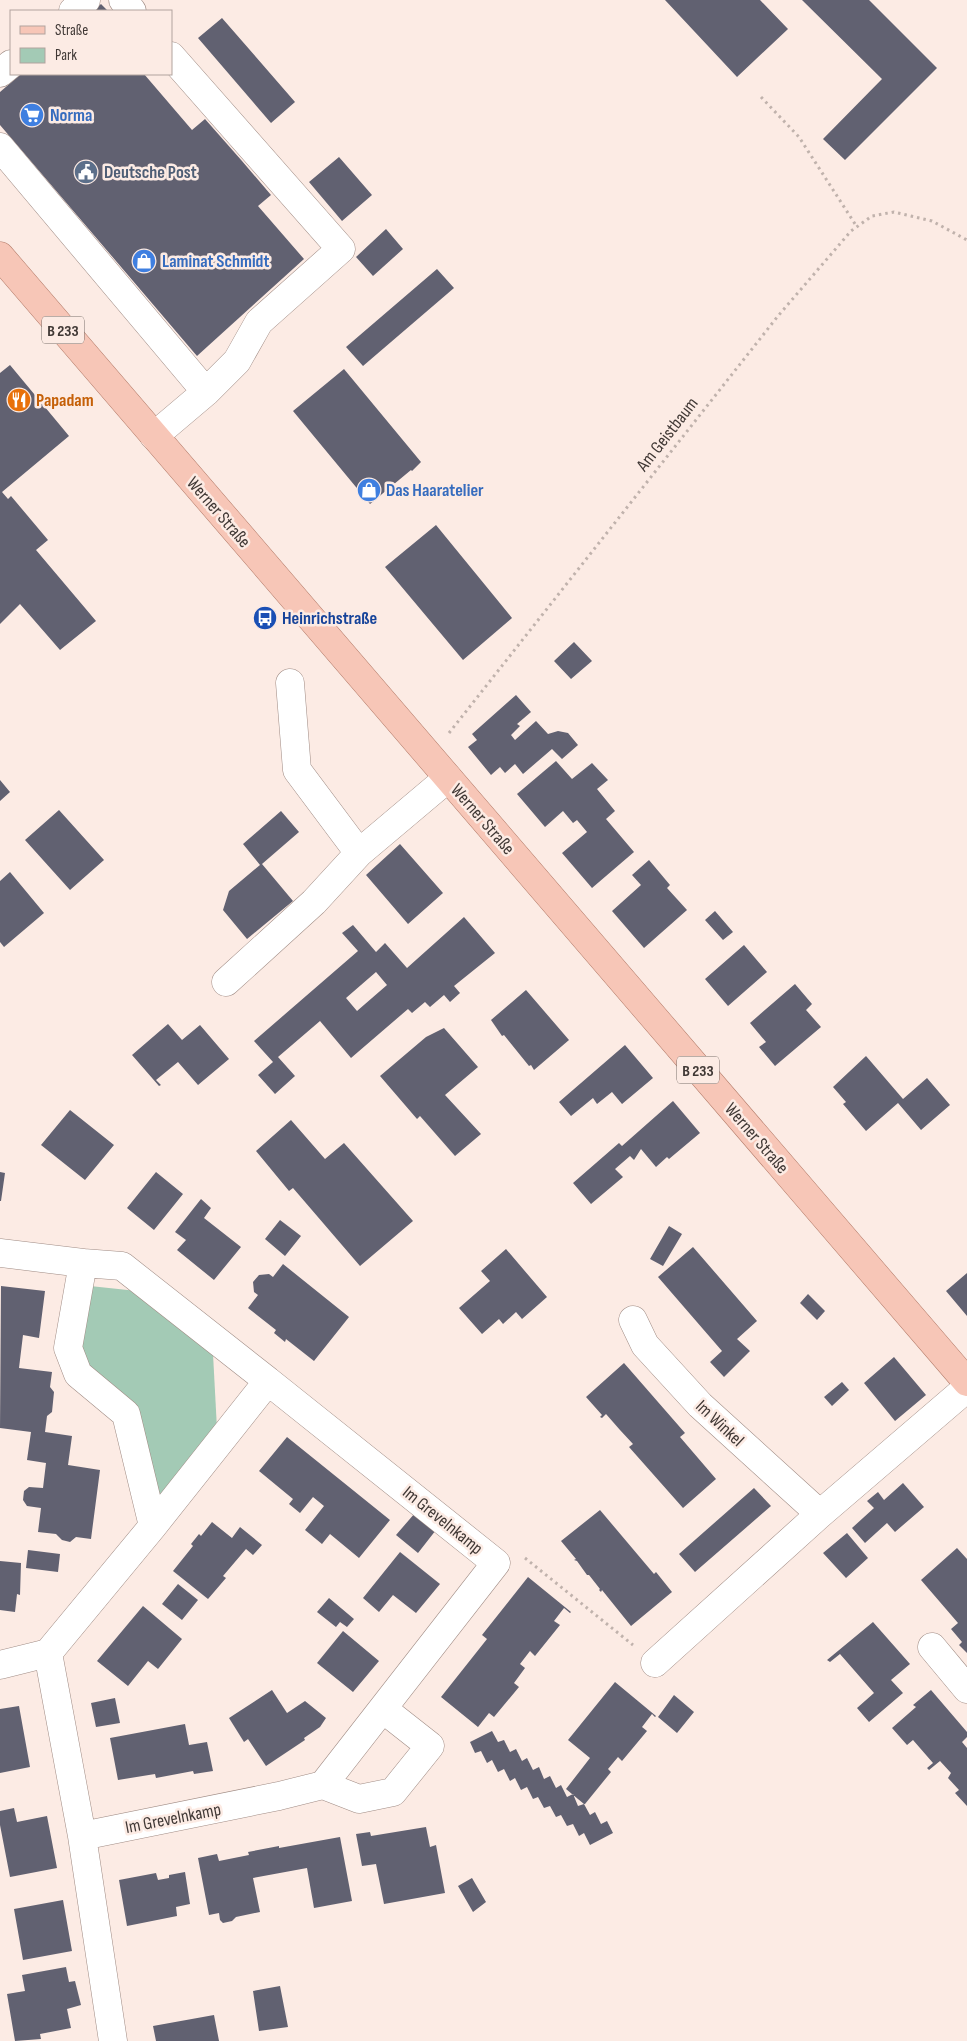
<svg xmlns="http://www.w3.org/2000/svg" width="967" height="2041" font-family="'Sofia Sans Condensed',sans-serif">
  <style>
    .green { fill: #a3cab5 }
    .building { fill: #616171; fill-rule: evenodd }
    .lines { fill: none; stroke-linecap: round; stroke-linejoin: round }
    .minor-casing { stroke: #a08c85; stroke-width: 29 }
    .major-casing { stroke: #b37c6a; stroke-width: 29 }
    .path { stroke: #c0b2ac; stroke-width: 3; stroke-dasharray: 2.5 4; stroke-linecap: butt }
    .minor { stroke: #fff; stroke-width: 28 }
    .major { stroke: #f7c6b7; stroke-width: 28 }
    .labels { text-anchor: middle; stroke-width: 5; stroke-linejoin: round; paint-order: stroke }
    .shield { fill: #fcebe4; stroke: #786e6a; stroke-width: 1 }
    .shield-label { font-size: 16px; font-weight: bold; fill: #403835 }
    .shop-label { font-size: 18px; font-weight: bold; fill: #366cbe; stroke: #fcebe4; text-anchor: start }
    .service-label { font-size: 18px; font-weight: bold; fill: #4e5e75; stroke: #fcebe4; text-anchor: start }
    .food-label { font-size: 18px; font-weight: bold; fill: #c56008; stroke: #fcebe4; text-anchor: start }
    .street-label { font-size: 18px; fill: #403835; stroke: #fcebe4 }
    .transit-label { font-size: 18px; font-weight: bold; fill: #164399; stroke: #fcebe4; text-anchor: start }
  </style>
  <rect width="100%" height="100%" fill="#fcebe4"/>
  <!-- green -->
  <path class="green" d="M 90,1286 L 137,1291 L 213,1354 L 217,1429 L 163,1497 L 155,1489 L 85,1370 L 80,1351 Z"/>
  <!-- building -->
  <path class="building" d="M 665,0 L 760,0 L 788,29 L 737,77 Z
    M 802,0 L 869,0 L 937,68 L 845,160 L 823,139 L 882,79 Z
    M 101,4 L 108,11 L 93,11 Z
    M 222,18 L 295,102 L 271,123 L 198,38 Z
    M 21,74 L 144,74 L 192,130 L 205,119 L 242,161 L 271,195 L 258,206 L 304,259 L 197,356 L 0,125 L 0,92 Z
    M 339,157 L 372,195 L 342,221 L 309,182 Z
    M 386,229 L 403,249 L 373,276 L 356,257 Z
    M 437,269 L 454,288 L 363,366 L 346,347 Z
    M 10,365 L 69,436 L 2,492 L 8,499 L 11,496 L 48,540 L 36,550 L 96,621 L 60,650 L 20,604 L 0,624 L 0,373 Z
    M 344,369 L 421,462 L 412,471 L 411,470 L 370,504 L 293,411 Z
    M 436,525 L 512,618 L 463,660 L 385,567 Z
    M 574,642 L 592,661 L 571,679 L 554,661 Z
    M 516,695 L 531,712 L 517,724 L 520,726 L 511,735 L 515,740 L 536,721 L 548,734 L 558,731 L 568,733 L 578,745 L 562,759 L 552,749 L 523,774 L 515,764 L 505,773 L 500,767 L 491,775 L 468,747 L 477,740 L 472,734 Z
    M 556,761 L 572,779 L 592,763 L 608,780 L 597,789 L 615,811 L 606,819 L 634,852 L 592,888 L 562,853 L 587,832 L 577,820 L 573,823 L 563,811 L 545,827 L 517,794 Z
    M 0,780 L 10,792 L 0,801 Z
    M 59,810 L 104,860 L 70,890 L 25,840 Z
    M 281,811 L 299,832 L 262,864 L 293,901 L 247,939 L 223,910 L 229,891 L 260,865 L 243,844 Z
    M 400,844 L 443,893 L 408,924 L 366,875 Z
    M 649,860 L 670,885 L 667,888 L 687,910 L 644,948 L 612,911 L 641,885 L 632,875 Z
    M 10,872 L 44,913 L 4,947 L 0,942 L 0,881 Z
    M 715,911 L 733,932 L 723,940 L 705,920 Z
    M 464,917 L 495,953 L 454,986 L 460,993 L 450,1002 L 444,995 L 430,1007 L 425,1002 L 412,1013 L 408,1009 L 351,1058 L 320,1021 L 278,1057 L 295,1076 L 275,1094 L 258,1075 L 273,1062 L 254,1041 L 358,951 L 342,933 L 353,925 L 376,952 L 385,943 L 407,968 ZM 376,972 L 387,985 L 357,1011 L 346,998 Z
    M 744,945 L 767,972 L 728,1006 L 705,979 Z
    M 795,984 L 812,1004 L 806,1010 L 821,1027 L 775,1066 L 759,1047 L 766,1042 L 750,1023 Z
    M 526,990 L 569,1040 L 534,1070 L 531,1065 L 529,1066 L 504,1035 L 502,1036 L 491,1020 Z
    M 168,1024 L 182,1040 L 200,1025 L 229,1059 L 198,1085 L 178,1062 L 156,1080 L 161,1085 L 159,1086 L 132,1055 Z
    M 444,1028 L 478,1067 L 445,1095 L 481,1134 L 455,1156 L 420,1116 L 417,1119 L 380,1076 L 426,1037 Z
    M 625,1045 L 653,1078 L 622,1104 L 612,1092 L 597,1104 L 593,1098 L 571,1116 L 559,1102 Z
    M 866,1056 L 903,1099 L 927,1078 L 950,1105 L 921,1130 L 898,1103 L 866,1131 L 843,1104 L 846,1102 L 833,1087 Z
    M 673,1101 L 700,1133 L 669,1159 L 667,1157 L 656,1167 L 641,1149 L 634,1160 L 630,1156 L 615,1169 L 623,1177 L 591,1204 L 573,1183 L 619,1143 L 622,1146 Z
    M 70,1110 L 114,1145 L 85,1180 L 41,1145 Z
    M 291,1120 L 325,1159 L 344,1143 L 413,1221 L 360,1266 L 293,1188 L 289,1191 L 256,1151 Z
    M 0,1172 L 5,1173 L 1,1201 L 0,1201 Z
    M 156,1172 L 183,1194 L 154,1230 L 127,1208 Z
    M 201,1199 L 211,1208 L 204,1218 L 241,1247 L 214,1280 L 177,1250 L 186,1240 L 175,1232 Z
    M 280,1220 L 301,1236 L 285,1256 L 265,1239 Z
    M 669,1226 L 682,1234 L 663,1266 L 650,1259 Z
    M 693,1247 L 757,1321 L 737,1339 L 750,1351 L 724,1377 L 710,1362 L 722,1351 L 658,1277 Z
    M 506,1249 L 547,1297 L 522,1319 L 516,1312 L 503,1324 L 499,1319 L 482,1334 L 459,1308 L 490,1281 L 481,1271 Z
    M 283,1264 L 349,1317 L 314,1361 L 286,1339 L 285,1342 L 274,1333 L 276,1330 L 248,1308 L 258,1295 L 254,1292 L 253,1282 L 259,1275 L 269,1274 L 273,1277 Z
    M 967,1273 L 967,1316 L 946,1291 Z
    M 1,1286 L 45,1291 L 39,1338 L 23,1335 L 19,1368 L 52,1372 L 50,1387 L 54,1392 L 52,1412 L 47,1416 L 45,1432 L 72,1436 L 68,1465 L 100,1470 L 91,1539 L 76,1537 L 70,1542 L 62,1540 L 56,1534 L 38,1532 L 41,1508 L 27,1506 L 23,1500 L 24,1491 L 29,1487 L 43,1488 L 46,1463 L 27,1460 L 31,1432 L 0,1428 Z
    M 808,1294 L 825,1311 L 817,1320 L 800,1303 Z
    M 894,1357 L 926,1395 L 895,1421 L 864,1383 Z
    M 624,1363 L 685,1433 L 680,1437 L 716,1479 L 683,1508 L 629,1447 L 633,1444 L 620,1430 L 606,1414 L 602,1418 L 600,1417 L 602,1415 L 586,1397 Z
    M 842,1382 L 849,1390 L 832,1406 L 824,1397 Z
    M 287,1437 L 390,1520 L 359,1558 L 330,1534 L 322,1544 L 305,1530 L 324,1506 L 313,1497 L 300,1513 L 289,1504 L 293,1499 L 259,1471 Z
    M 903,1483 L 924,1507 L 895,1532 L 887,1523 L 865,1543 L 852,1528 L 874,1508 L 867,1501 L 878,1492 L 884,1500 Z
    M 754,1488 L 771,1506 L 695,1572 L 679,1554 Z
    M 600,1510 L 654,1574 L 656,1572 L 672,1592 L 631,1626 L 602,1590 L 601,1592 L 599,1590 L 600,1589 L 589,1575 L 587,1575 L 577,1561 L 574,1560 L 576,1559 L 561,1541 Z
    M 415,1513 L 436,1530 L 418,1553 L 396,1535 Z
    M 212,1522 L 232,1538 L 240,1527 L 262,1545 L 253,1555 L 246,1549 L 223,1576 L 226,1578 L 208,1599 L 173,1571 L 193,1546 L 191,1544 L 199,1534 L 201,1536 Z
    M 847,1533 L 868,1558 L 846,1578 L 823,1553 Z
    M 957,1548 L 967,1559 L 967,1653 L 959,1645 L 962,1642 L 951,1629 L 958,1623 L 921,1580 Z
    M 28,1550 L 60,1554 L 58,1572 L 26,1568 Z
    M 400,1552 L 440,1584 L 416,1613 L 393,1595 L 379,1612 L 363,1598 Z
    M 0,1561 L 21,1563 L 20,1595 L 17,1594 L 15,1612 L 0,1610 Z
    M 528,1577 L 571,1612 L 570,1613 L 564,1608 L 554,1621 L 560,1625 L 535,1656 L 530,1651 L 520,1664 L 525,1668 L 514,1683 L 519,1687 L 494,1717 L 489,1713 L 478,1727 L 441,1697 L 487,1639 L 482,1635 Z
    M 178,1584 L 198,1600 L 182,1620 L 162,1604 Z
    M 329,1598 L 354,1619 L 347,1627 L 340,1622 L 336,1627 L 317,1612 Z
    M 143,1606 L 182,1639 L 158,1669 L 148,1661 L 128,1686 L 97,1661 Z
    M 873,1622 L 910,1664 L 891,1680 L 903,1693 L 869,1722 L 857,1708 L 874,1693 L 840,1654 L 830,1662 L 827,1660 Z
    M 343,1631 L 379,1661 L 353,1692 L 317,1663 Z
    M 615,1682 L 656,1716 L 655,1717 L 652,1714 L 642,1727 L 647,1731 L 622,1761 L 618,1757 L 608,1769 L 611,1772 L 585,1804 L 584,1804 L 590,1815 L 595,1812 L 601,1824 L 607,1821 L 613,1833 L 590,1845 L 584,1833 L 579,1836 L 573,1824 L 567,1826 L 561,1815 L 556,1817 L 550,1806 L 544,1808 L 538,1797 L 533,1799 L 527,1787 L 521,1790 L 515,1778 L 510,1781 L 504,1769 L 498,1772 L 492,1760 L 487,1763 L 481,1751 L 475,1753 L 470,1742 L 492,1731 L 498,1742 L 504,1740 L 510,1752 L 516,1749 L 522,1761 L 527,1758 L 533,1770 L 539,1767 L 544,1779 L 550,1776 L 556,1788 L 561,1785 L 567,1797 L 573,1794 L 578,1806 L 584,1804 L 566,1789 L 590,1758 L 568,1740 Z
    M 272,1690 L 287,1713 L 305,1701 L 326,1718 L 320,1727 L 304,1738 L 305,1740 L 266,1766 L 248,1739 L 244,1742 L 229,1718 Z
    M 931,1690 L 967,1732 L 967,1737 L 962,1742 L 967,1748 L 967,1806 L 955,1793 L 959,1790 L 948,1778 L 951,1773 L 940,1761 L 929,1770 L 927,1768 L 933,1763 L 913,1740 L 907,1745 L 892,1728 L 916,1707 L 913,1705 Z
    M 674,1695 L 694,1712 L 677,1733 L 658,1717 Z
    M 115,1698 L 120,1723 L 96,1727 L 91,1703 Z
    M 19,1706 L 30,1767 L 0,1773 L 0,1709 Z
    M 185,1724 L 189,1745 L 207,1742 L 213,1771 L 194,1774 L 193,1771 L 156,1778 L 155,1774 L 118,1780 L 110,1738 Z
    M 14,1808 L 17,1822 L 47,1816 L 57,1868 L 10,1877 L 0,1825 L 0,1811 Z
    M 426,1827 L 430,1847 L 436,1845 L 445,1893 L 384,1904 L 376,1864 L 362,1866 L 356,1834 L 370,1832 L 371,1836 Z
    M 340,1837 L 352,1901 L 314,1908 L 307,1868 L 253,1878 L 260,1912 L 236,1917 L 232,1921 L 223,1923 L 220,1920 L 219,1913 L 209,1915 L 198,1858 L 217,1854 L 219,1861 L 249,1855 L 248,1852 L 279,1846 L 279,1848 Z
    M 185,1872 L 190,1904 L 176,1907 L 177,1916 L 127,1926 L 119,1880 L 156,1873 L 158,1880 L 169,1878 L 169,1875 Z
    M 472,1878 L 486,1902 L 473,1912 L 458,1886 Z
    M 63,1900 L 72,1951 L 23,1960 L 14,1909 Z
    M 66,1967 L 69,1982 L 75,1981 L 81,2005 L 67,2009 L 71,2028 L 40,2034 L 41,2039 L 15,2041 L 7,1994 L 25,1991 L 22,1975 Z
    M 280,1986 L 288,2027 L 259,2031 L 253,1991 Z
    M 214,2015 L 219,2041 L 156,2041 L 153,2026 Z"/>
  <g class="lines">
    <!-- minor casing -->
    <g class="minor-casing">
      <path id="minor" d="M 123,0 L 132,11
        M 73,11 L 86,0
        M 0,73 L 11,64
        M 0,147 L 206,392
        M 154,436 L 206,392 L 237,361 L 259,322 L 341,249 L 171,56
        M 290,683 L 297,770 L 359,853 L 448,778
        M 226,982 L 314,902 L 359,853
        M 0,1253 L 83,1263
        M 633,1320 L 645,1345 L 700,1405 L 820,1514
        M 932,1647 L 967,1689
        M 48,1653 L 82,1836
        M 655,1663 L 820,1514 L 967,1388
        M 0,1665 L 48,1653 L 153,1526 L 268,1381 L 122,1266 L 83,1263 L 68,1348 L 78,1374 L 126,1414 L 153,1526
        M 323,1785 L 359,1799 L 393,1792 L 430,1746 L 383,1709
        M 113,2041 L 82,1836 L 279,1796 L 323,1785 L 496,1563 L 268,1381"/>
    </g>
    <!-- major casing -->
    <g class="major-casing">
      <path id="major" d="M 0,256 L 967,1382"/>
    </g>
    <!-- path -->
    <path class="path" d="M 761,97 L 799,137 L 857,227
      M 449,733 L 778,316 L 851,231 L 872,216 L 894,212 L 932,221 L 967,240
      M 525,1558 L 633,1645"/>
    <!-- minor -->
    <use href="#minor" class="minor"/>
    <!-- major -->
    <use href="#major" class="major"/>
  </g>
  <!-- icons -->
  <defs>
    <g id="supermarket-disc" transform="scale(1.25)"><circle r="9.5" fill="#3f7fe0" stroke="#fcebe4"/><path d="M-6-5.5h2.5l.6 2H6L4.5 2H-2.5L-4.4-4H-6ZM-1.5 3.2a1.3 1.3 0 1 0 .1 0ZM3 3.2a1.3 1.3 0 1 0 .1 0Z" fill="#fff"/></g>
    <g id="civic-disc" transform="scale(1.25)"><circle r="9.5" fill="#5c6f8a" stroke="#fcebe4"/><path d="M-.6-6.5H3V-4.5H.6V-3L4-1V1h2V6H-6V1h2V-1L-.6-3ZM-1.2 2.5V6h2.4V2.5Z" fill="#fff"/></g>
    <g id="shop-disc" transform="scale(1.25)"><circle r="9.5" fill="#3f7fe0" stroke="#fcebe4"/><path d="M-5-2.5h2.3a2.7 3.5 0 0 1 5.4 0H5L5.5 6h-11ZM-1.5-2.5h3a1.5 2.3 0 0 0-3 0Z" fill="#fff"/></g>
    <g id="restaurant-disc" transform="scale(1.25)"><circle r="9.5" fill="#e8710a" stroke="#fcebe4"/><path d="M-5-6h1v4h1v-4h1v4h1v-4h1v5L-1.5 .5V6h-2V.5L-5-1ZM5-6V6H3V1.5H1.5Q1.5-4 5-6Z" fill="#fff"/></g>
    <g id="bus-disc" transform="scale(1.25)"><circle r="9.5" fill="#1a4fb4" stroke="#fcebe4"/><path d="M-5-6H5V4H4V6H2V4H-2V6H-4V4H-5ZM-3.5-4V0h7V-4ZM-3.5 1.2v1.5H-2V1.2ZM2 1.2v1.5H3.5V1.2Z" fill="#fff"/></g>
  </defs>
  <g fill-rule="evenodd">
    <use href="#supermarket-disc" x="32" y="115"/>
    <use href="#civic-disc" x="86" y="172"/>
    <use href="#shop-disc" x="144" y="261"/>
    <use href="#restaurant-disc" x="19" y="400"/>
    <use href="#shop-disc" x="369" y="490"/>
    <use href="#bus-disc" x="265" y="618"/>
  </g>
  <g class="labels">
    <!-- shield labels -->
    <g class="shield">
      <rect x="42" y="316.5" width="42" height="27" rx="4"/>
      <rect x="677" y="1056.5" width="42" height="27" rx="4"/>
    </g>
    <g class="shield-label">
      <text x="63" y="336">B 233</text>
      <text x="698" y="1076">B 233</text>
    </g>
    <!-- shop labels -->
    <g class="shop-label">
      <text x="50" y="121">Norma</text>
      <text x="162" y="267">Laminat Schmidt</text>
      <text x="386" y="496">Das Haaratelier</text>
    </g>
    <!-- service labels -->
    <g class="service-label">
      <text x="104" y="178">Deutsche Post</text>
    </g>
    <!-- food labels -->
    <g class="food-label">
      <text x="36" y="406">Papadam</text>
    </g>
    <!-- street labels -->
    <g class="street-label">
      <text transform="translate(667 434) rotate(-52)" y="6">Am Geistbaum</text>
      <text transform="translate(219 512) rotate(49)" y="6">Werner Straße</text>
      <text transform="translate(483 819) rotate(49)" y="6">Werner Straße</text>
      <text transform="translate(757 1138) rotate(49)" y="6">Werner Straße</text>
      <text transform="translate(720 1423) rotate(43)" y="6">Im Winkel</text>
      <text transform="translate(443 1520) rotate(39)" y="6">Im Grevelnkamp</text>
      <text transform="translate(173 1818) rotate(-11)" y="6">Im Grevelnkamp</text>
    </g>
    <!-- transit labels -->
    <g class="transit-label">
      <text x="282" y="624">Heinrichstraße</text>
    </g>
  </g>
  <!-- legend -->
  <rect x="10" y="10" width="162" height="65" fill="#fcebe4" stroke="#b1a39e"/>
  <rect x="20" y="26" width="25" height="8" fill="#f7c6b7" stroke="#b1a39e"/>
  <text x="55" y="35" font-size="15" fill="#403835">Straße</text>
  <rect x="20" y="48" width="25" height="15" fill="#a3cab5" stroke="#b1a39e"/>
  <text x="55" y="60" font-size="15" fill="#403835">Park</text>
</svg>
